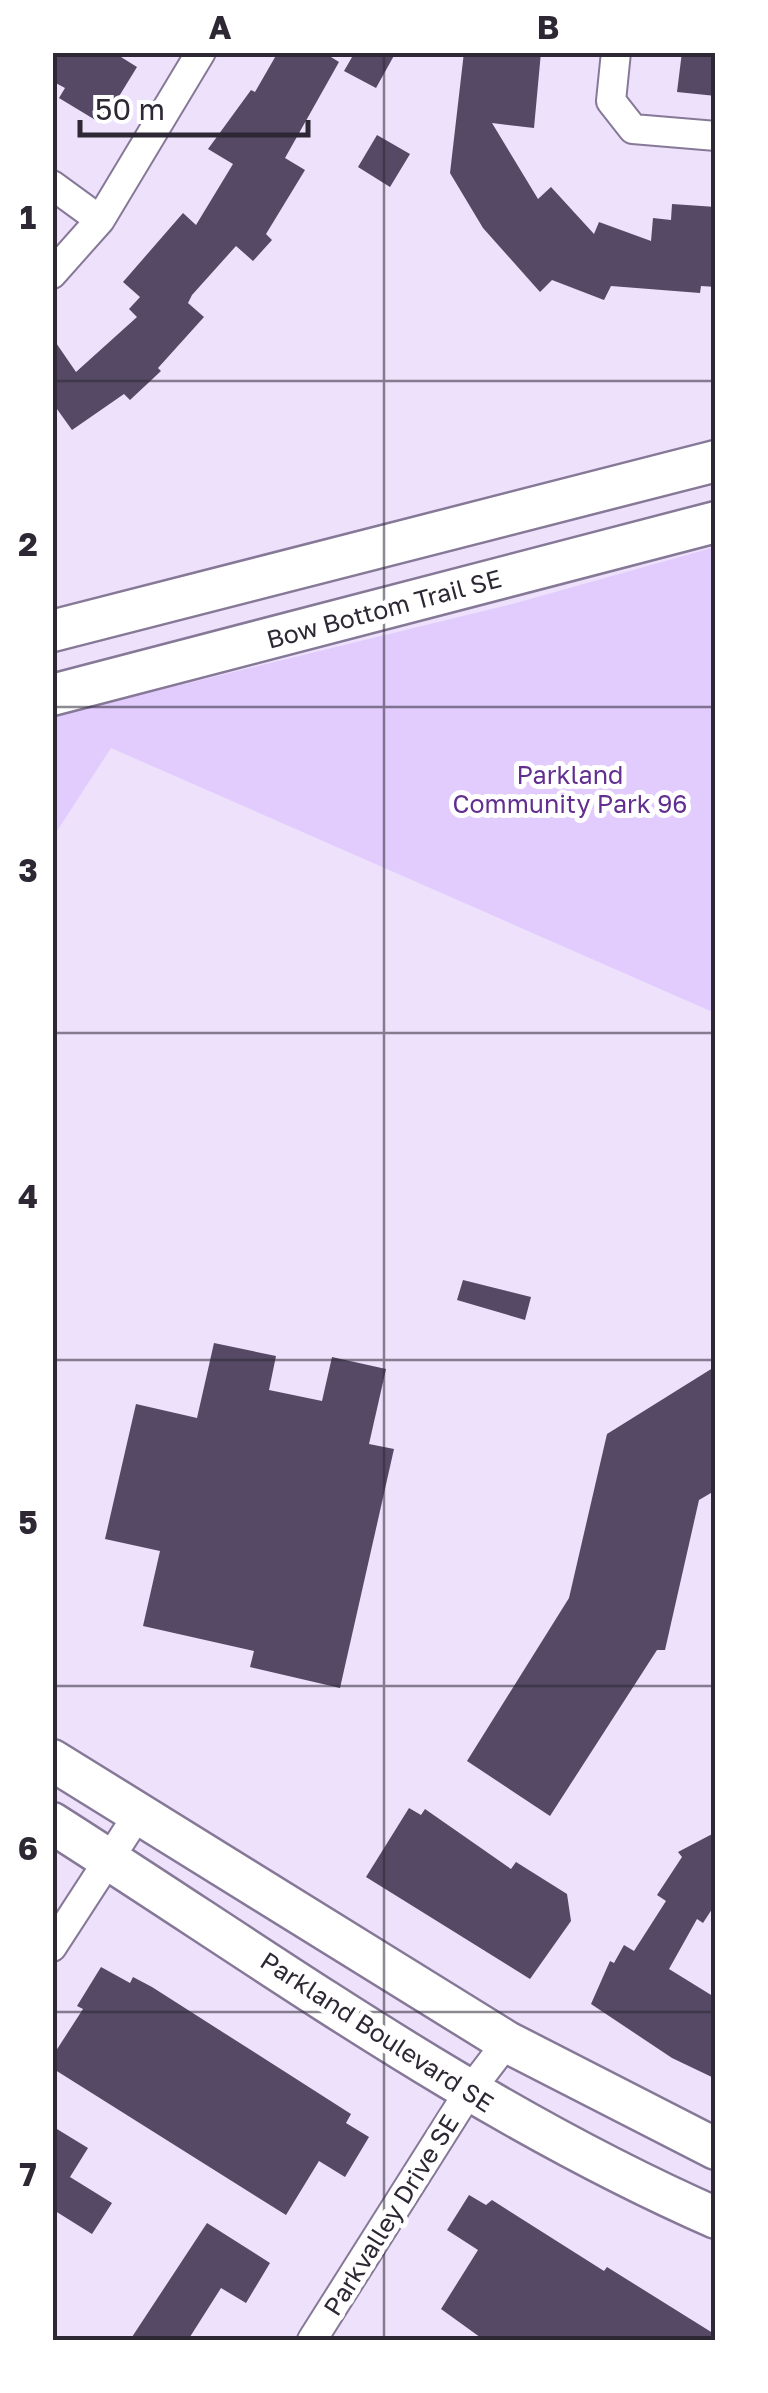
<svg xmlns="http://www.w3.org/2000/svg" width="768" height="2393" font-family="'Golos Text',sans-serif">
  <style>
    .green { fill: #e2ccfe }
    .building { fill: #554965 }
    .lines { fill: none; stroke-linecap: round; stroke-linejoin: round }
    .street-casing { stroke: #867997; stroke-width: 32 }
    .secondary-casing { stroke: #867997; stroke-width: 45 }
    .street { stroke: #fff; stroke-width: 28 }
    .secondary { stroke: #fff; stroke-width: 40 }
    .grid { fill: none; stroke: #2d2834; stroke-width: 2.5; stroke-opacity: 0.55 }
    .labels { text-anchor: middle; stroke-width: 10; stroke-linejoin: round; paint-order: stroke }
    .street-label { font-size: 25px; fill: #2d2834; stroke: #fff }
    .park-label { font-size: 25px; fill: #622f90; stroke: #fff }
    .neatline { fill: none; stroke: #2d2834; stroke-width: 4 }
    .grid-label { font-size: 32px; text-anchor: middle; font-weight: bold; fill: #2d2834 }
  </style>
  <rect width="100%" height="100%" fill="#ede1fc"/>
  <!-- green -->
  <path class="green" d="M 715,547 L 715,1013 L 111,748 L 53,837 L 53,716 L 516,603 Z"/>
  <!-- building -->
  <path class="building" d="M 52,52 L 113,52 L 137,67 L 102,124 L 59,98 L 65,88 L 52,81 Z
    M 278,52 L 323,52 L 339,62 L 285,158 L 305,170 L 266,234 L 272,240 L 253,261 L 236,246 L 192,295 L 188,303 L 204,317 L 158,368 L 161,371 L 130,400 L 124,394 L 72,430 L 52,402 L 52,337 L 76,372 L 137,317 L 129,309 L 140,297 L 123,282 L 183,213 L 196,225 L 233,164 L 208,149 L 251,90 L 255,92 Z
    M 355,52 L 396,52 L 376,88 L 344,71 Z
    M 464,52 L 541,52 L 534,128 L 492,123 L 538,199 L 551,187 L 594,234 L 599,222 L 651,241 L 653,218 L 671,220 L 672,204 L 716,207 L 716,287 L 701,286 L 700,293 L 611,286 L 604,300 L 552,280 L 540,292 L 483,228 L 450,173 Z
    M 682,52 L 716,52 L 716,96 L 677,92 Z
    M 377,135 L 410,154 L 390,187 L 358,167 Z
    M 463,1280 L 531,1297 L 525,1320 L 457,1300 Z
    M 214,1343 L 276,1356 L 269,1390 L 322,1401 L 332,1357 L 386,1369 L 369,1444 L 394,1449 L 340,1688 L 250,1667 L 254,1651 L 143,1626 L 160,1551 L 105,1539 L 136,1404 L 197,1418 Z
    M 716,1366 L 716,1490 L 699,1500 L 665,1650 L 657,1650 L 550,1816 L 467,1761 L 569,1598 L 607,1434 Z
    M 409,1808 L 421,1815 L 425,1809 L 511,1869 L 516,1862 L 567,1894 L 571,1921 L 530,1979 L 366,1877 Z
    M 716,1832 L 716,1903 L 703,1923 L 697,1919 L 669,1969 L 716,1998 L 716,2079 L 672,2058 L 591,2004 L 610,1961 L 614,1963 L 624,1945 L 634,1951 L 666,1901 L 657,1895 L 682,1857 L 678,1852 Z
    M 101,1967 L 130,1983 L 133,1977 L 152,1987 L 351,2114 L 346,2123 L 369,2137 L 345,2177 L 319,2161 L 286,2215 L 52,2068 L 52,2057 L 83,2009 L 77,2006 Z
    M 52,2126 L 88,2148 L 70,2177 L 112,2203 L 92,2234 L 52,2209 Z
    M 469,2195 L 486,2205 L 492,2200 L 604,2271 L 607,2267 L 716,2335 L 716,2340 L 484,2340 L 441,2309 L 478,2250 L 447,2230 Z
    M 207,2223 L 270,2263 L 246,2303 L 221,2288 L 188,2340 L 130,2340 Z"/>
  <g class="lines">
    <!-- street casing -->
    <g class="street-casing">
      <path id="street" d="M 616,52 L 611,101 L 633,129 L 716,136
        M 52,185 L 100,220
        M 52,274 L 100,220 L 201,52
        M 52,1947 L 139,1813
        M 312,2340 L 468,2093 L 507,2042"/>
    </g>
    <!-- secondary casing -->
    <g class="secondary-casing">
      <path id="secondary" d="M 52,631 L 716,461
        M 52,695 L 716,522
        M 52,1760 L 507,2042 L 716,2149
        M 52,1823 C 272,1963 477,2113 716,2218"/>
    </g>
    <!-- street -->
    <use href="#street" class="street"/>
    <!-- secondary -->
    <use href="#secondary" class="secondary"/>
  </g>
  <!-- grid -->
  <path class="grid" d="M 384,52 L 384,2340M 52,381 L 716,381M 52,707 L 716,707M 52,1033 L 716,1033M 52,1360 L 716,1360M 52,1686 L 716,1686M 52,2012 L 716,2012"/>
  <g class="labels">
    <!-- street labels -->
    <g class="street-label">
      <text transform="translate(384 609) rotate(-15)" y="9">Bow Bottom Trail SE</text>
      <text transform="translate(377 2032) rotate(33)" y="9">Parkland Boulevard SE</text>
      <text transform="translate(391 2215) rotate(-58)" y="9">Parkvalley Drive SE</text>
    </g>
    <!-- park labels -->
    <g class="park-label">
      <text x="570" y="784">Parkland<tspan x="570" dy="29">Community Park 96</tspan></text>
    </g>
  </g>
  <!-- border -->
  <rect width="768" height="2393" fill="none" stroke="#ffffff" stroke-width="110"/>
  <!-- scale -->
  <path d="M80 120v15h228v-15" fill="none" stroke="#2d2834" stroke-width="5"/>
  <text x="95" y="120" font-size="30" fill="#2d2834" stroke="#ffffff" stroke-width="8" paint-order="stroke">50 m</text>
  <rect x="55" y="55" width="658" height="2283" class="neatline"/>
  <g class="grid-label">
    <text x="220" y="39">A</text>
    <text x="548" y="39">B</text>
    <text x="28" y="229">1</text>
    <text x="28" y="556">2</text>
    <text x="28" y="882">3</text>
    <text x="28" y="1208">4</text>
    <text x="28" y="1534">5</text>
    <text x="28" y="1860">6</text>
    <text x="28" y="2186">7</text>
  </g>
</svg>
